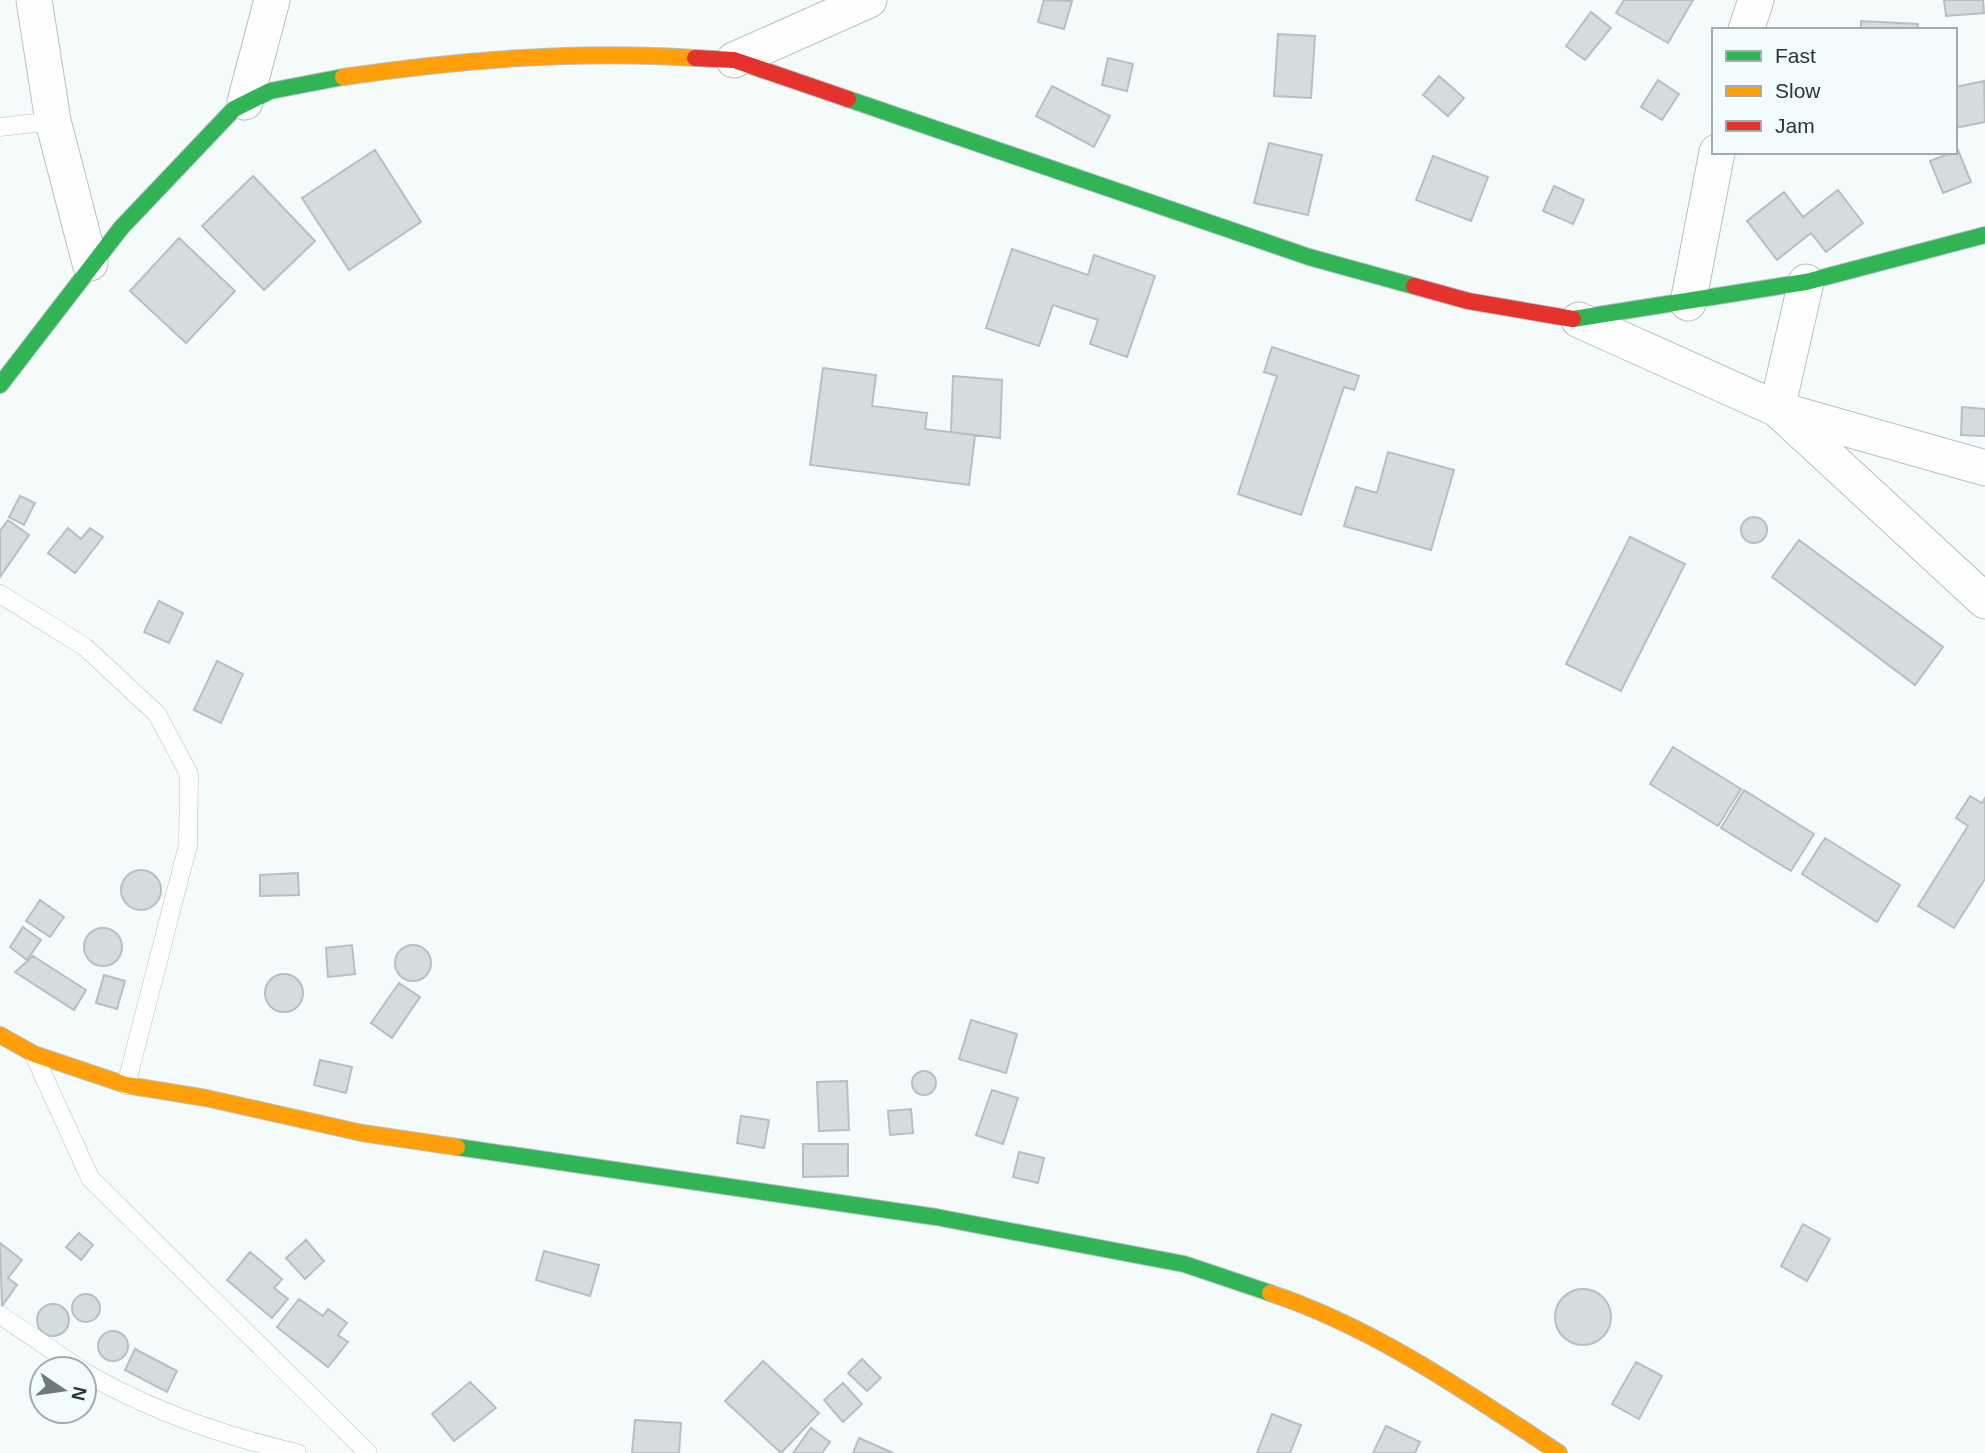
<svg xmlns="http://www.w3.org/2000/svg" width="1985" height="1453" font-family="Helvetica,sans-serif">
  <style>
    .building { fill: #d3dddf; stroke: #b5c0c1; stroke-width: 2 }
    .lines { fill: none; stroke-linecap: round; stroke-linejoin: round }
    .lane-casing { stroke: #b6c1c2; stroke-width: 19 }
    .street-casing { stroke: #b6c1c2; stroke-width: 37 }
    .fast-casing { stroke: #b6c1c2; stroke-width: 18 }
    .slow-casing { stroke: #b6c1c2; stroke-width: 18 }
    .jam-casing { stroke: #b6c1c2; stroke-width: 18 }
    .lane { stroke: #fefefe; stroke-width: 18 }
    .street { stroke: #fefefe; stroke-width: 35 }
    .fast { stroke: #30b455; stroke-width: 16 }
    .slow { stroke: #ff9f0a; stroke-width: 16 }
    .jam { stroke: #e5322d; stroke-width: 16 }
  </style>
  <rect width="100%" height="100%" fill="#f5fafa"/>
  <!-- building -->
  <path class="building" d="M 1044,0 L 1072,1 L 1064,29 L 1038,22 Z
    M 1624,0 L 1693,0 L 1668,43 L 1616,13 Z
    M 1944,0 L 1983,0 L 1984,13 L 1946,16 Z
    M 1591,12 L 1611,28 L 1585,60 L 1566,46 Z
    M 1861,21 L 1918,24 L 1918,30 L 1861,30 Z
    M 1278,34 L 1315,36 L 1311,98 L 1274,96 Z
    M 1108,58 L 1133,64 L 1127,91 L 1102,85 Z
    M 1439,76 L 1464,98 L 1448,116 L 1423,95 Z
    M 1658,80 L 1679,94 L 1662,120 L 1641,107 Z
    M 1984,81 L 1985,122 L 1955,128 L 1955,87 Z
    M 1052,86 L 1110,116 L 1094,147 L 1036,116 Z
    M 1269,143 L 1322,155 L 1308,215 L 1254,203 Z
    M 375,150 L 421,222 L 349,270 L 302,198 Z
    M 1958,150 L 1971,182 L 1943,193 L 1930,161 Z
    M 1433,156 L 1488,177 L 1471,221 L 1416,200 Z
    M 253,176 L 315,241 L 264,290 L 202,226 Z
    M 1554,186 L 1584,200 L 1573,224 L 1543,211 Z
    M 1838,190 L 1863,223 L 1826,252 L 1811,233 L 1777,260 L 1747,221 L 1784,192 L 1803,217 Z
    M 179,238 L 235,291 L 186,343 L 130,291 Z
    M 1012,249 L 1088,275 L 1094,255 L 1155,276 L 1127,357 L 1090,344 L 1098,320 L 1053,305 L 1039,346 L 986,328 Z
    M 1272,347 L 1359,376 L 1354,390 L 1344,387 L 1301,515 L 1238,494 L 1277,376 L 1264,372 Z
    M 823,368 L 876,375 L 872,406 L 927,413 L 925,429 L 975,435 L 969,485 L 810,465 Z
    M 953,376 L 1002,380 L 1000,438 L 951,432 Z
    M 1962,407 L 1985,409 L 1985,436 L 1961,435 Z
    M 1388,452 L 1454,470 L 1431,550 L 1344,526 L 1356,487 L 1377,493 Z
    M 20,496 L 35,503 L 24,525 L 9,517 Z
    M1741 530a13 13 0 1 1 26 0a13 13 0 1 1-26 0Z
    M 8,520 L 29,535 L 0,577 L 0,531 Z
    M 68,528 L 81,539 L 90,528 L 103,537 L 75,573 L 48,553 Z
    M 1630,537 L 1685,564 L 1621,691 L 1566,664 Z
    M 1799,540 L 1943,647 L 1915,685 L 1772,577 Z
    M 159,601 L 183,613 L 169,643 L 144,632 Z
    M 217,661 L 243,674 L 221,723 L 194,710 Z
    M 1673,747 L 1741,789 L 1718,826 L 1650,784 Z
    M 1744,790 L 1814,834 L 1791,871 L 1721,828 Z
    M 1970,796 L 1982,803 L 1985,798 L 1985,879 L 1954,928 L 1918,906 L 1968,826 L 1956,818 Z
    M 1825,838 L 1900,885 L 1877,922 L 1802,874 Z
    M121 890a20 20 0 1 1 40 0a20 20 0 1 1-40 0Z
    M 298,873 L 299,895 L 260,896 L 260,875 Z
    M 40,900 L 64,917 L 50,937 L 26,921 Z
    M 23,927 L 41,940 L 27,960 L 10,947 Z
    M84 947a19 19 0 1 1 38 0a19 19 0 1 1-38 0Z
    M 352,945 L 355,974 L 328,977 L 326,948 Z
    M395 963a18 18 0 1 1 36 0a18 18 0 1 1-36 0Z
    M 33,956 L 86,990 L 74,1010 L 15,972 Z
    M265 993a19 19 0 1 1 38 0a19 19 0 1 1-38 0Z
    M 104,975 L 125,981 L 117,1009 L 96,1003 Z
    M 399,983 L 420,997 L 392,1038 L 371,1023 Z
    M 971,1020 L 1017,1034 L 1006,1073 L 959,1059 Z
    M 320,1060 L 352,1067 L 346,1093 L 314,1085 Z
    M912 1083a12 12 0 1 1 24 0a12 12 0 1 1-24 0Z
    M 847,1081 L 849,1130 L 819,1131 L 817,1082 Z
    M 992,1090 L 1018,1098 L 1003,1144 L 976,1135 Z
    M 911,1109 L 913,1133 L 890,1135 L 888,1111 Z
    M 741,1116 L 769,1120 L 764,1148 L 737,1143 Z
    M 803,1144 L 848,1144 L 848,1176 L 803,1177 Z
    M 1019,1152 L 1044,1158 L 1038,1183 L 1013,1177 Z
    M 1803,1224 L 1830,1239 L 1807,1281 L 1781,1266 Z
    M 79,1233 L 93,1245 L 81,1260 L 66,1247 Z
    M 306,1240 L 324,1261 L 305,1279 L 286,1258 Z
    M 0,1243 L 22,1260 L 8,1278 L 17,1285 L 2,1306 Z
    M 544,1251 L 599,1265 L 590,1296 L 536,1280 Z
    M 250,1252 L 282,1279 L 274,1288 L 288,1299 L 272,1318 L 227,1280 Z
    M1555 1317a28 28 0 1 1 56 0a28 28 0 1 1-56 0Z
    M72 1308a14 14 0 1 1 28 0a14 14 0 1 1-28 0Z
    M 299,1299 L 323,1316 L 328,1309 L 347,1323 L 338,1335 L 348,1342 L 328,1367 L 277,1327 Z
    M37 1320a16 16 0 1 1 32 0a16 16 0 1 1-32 0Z
    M98 1346a15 15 0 1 1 30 0a15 15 0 1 1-30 0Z
    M 135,1349 L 177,1371 L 167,1392 L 125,1370 Z
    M 862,1359 L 881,1378 L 867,1391 L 848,1373 Z
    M 763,1361 L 819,1413 L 781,1453 L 725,1401 Z
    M 1636,1362 L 1662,1376 L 1639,1419 L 1612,1404 Z
    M 470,1382 L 496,1408 L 454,1441 L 432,1414 Z
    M 843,1383 L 862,1404 L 843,1422 L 824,1400 Z
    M 1272,1414 L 1301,1425 L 1290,1453 L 1257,1453 Z
    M 635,1420 L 681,1423 L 679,1453 L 632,1453 Z
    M 1386,1426 L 1420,1442 L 1415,1453 L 1373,1453 Z
    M 811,1428 L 830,1442 L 822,1453 L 793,1453 Z
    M 859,1438 L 893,1453 L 853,1453 Z"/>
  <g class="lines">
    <!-- lane casing -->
    <g class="lane-casing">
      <path id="lane" d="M 0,127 L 53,121
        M 0,594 L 85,647 L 157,714 L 189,774 L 188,845 L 126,1085
        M 35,1057 L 90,1178 L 368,1453
        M 0,1315 L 80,1369
        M 84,1372 C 149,1410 224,1436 297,1453"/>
    </g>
    <!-- street casing -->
    <g class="street-casing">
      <path id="street" d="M 34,0 L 53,121 L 90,263
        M 1746,30 L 1756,0
        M 734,60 L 869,0
        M 245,102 L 272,0
        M 1806,282 L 1777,409 L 1985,601
        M 1688,303 L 1717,152
        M 1579,320 L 1777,409 L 1985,468"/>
    </g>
    <!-- fast casing -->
    <g class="fast-casing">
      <path id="fast" d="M 848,99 L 1309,257 L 1414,286
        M 1573,319 L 1806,282 L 1985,235
        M 0,385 L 121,228 L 234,109 L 270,91 L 343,77
        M 457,1147 L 936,1217 L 1184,1264 L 1270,1293"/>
    </g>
    <!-- slow casing -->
    <g class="slow-casing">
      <path id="slow" d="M 343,77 C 460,60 577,50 695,58
        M 0,1035 L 34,1054 L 126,1085 L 206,1098 L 362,1133 L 457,1147
        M 1270,1293 C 1373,1327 1468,1393 1559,1453"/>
    </g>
    <!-- jam casing -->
    <g class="jam-casing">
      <path id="jam" d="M 695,58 L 734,60 L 848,99
        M 1414,286 L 1468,301 L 1573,319"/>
    </g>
    <!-- lane -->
    <use href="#lane" class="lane"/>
    <!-- street -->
    <use href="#street" class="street"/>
    <!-- fast -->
    <use href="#fast" class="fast"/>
    <!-- slow -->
    <use href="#slow" class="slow"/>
    <!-- jam -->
    <use href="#jam" class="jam"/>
  </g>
  <!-- legend -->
  <rect x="1712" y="28" width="245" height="126" fill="#f2fbfd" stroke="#a0adaf" stroke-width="2"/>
  <rect x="1726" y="51" width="35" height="10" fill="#30b455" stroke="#a0adaf" stroke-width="2"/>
  <text x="1775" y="63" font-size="21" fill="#25373a">Fast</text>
  <rect x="1726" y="86" width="35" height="10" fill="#ff9f0a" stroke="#a0adaf" stroke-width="2"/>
  <text x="1775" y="98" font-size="21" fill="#25373a">Slow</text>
  <rect x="1726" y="121" width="35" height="10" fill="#e5322d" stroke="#a0adaf" stroke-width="2"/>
  <text x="1775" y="133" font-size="21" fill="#25373a">Jam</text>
  <!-- north arrow -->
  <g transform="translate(63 1390) rotate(103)"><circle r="33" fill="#f2fbfd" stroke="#a0adaf" stroke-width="2"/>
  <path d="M0-5L12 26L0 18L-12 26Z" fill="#6e7b7d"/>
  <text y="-10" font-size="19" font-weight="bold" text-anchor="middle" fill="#25373a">N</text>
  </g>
</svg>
